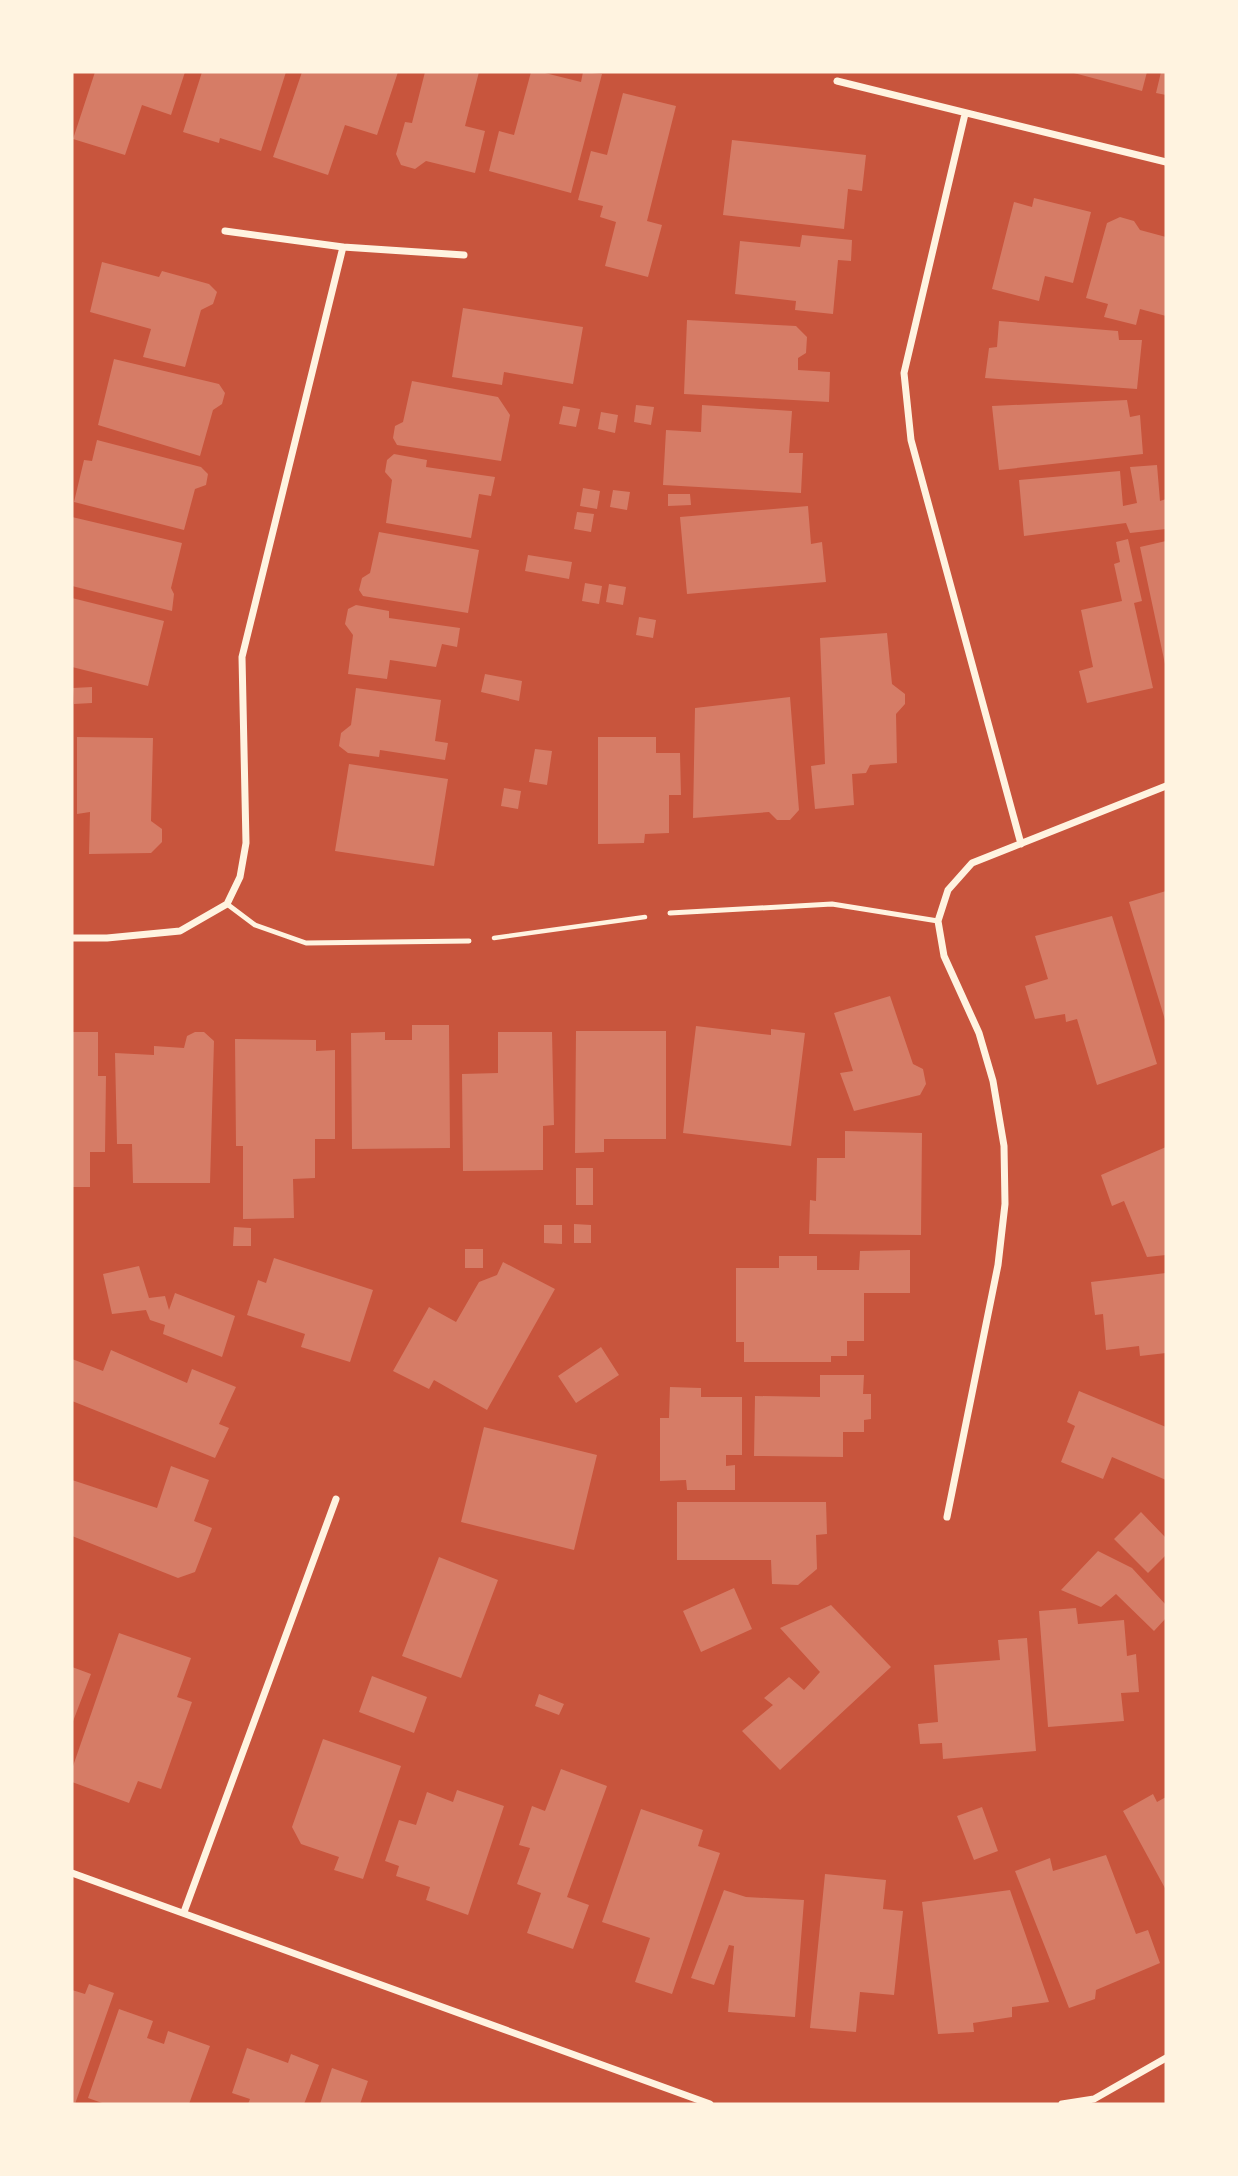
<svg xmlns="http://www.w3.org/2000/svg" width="1238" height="2176" font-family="'Source Sans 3',sans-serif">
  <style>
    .building { fill: #d67c66 }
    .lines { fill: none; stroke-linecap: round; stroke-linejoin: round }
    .path { stroke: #fff3e0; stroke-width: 4.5 }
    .service { stroke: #fff3e0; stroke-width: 5 }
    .minor { stroke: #fff3e0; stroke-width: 7 }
  </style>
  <rect width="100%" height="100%" fill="#c8553d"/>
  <!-- building -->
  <path class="building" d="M 95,72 L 185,72 L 171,115 L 142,105 L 125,155 L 73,139 Z
    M 202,72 L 286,72 L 261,151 L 220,138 L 219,143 L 183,132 Z
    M 302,72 L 398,72 L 377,135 L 345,125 L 328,175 L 273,157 Z
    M 425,72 L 479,72 L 465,126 L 485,131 L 475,173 L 426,161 L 415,169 L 401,165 L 396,154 L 405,122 L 412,123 Z
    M 531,72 L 541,72 L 581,82 L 583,72 L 602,74 L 571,193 L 489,171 L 499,131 L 514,135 Z
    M 1070,72 L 1147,72 L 1142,91 Z
    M 1161,72 L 1166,72 L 1166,95 L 1156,93 Z
    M 623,93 L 676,106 L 647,221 L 662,225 L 648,277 L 605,266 L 616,222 L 600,217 L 603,206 L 578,200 L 591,151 L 607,155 Z
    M 732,140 L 866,155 L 862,191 L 848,189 L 844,229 L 723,215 Z
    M 1034,198 L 1091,212 L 1073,283 L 1045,276 L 1039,301 L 992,289 L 1014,202 L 1032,207 Z
    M 1120,217 L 1134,221 L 1140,230 L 1166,237 L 1166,316 L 1140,309 L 1136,325 L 1104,317 L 1108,304 L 1086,298 L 1107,223 Z
    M 802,235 L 852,240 L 851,261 L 838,260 L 833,314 L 795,310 L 796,301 L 735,294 L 740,241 L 800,247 Z
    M 102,262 L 159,277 L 162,271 L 209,284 L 217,292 L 213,304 L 201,310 L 185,367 L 143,357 L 151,329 L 90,312 Z
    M 463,308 L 583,327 L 573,384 L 504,372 L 502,385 L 452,377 Z
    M 687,320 L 796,326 L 807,337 L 806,353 L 798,358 L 798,370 L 830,372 L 829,402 L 684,394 Z
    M 999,321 L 1118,331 L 1119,340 L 1142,340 L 1137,389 L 985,378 L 989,348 L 997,347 Z
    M 114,359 L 219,384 L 225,393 L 222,404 L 213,410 L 200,456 L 98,425 Z
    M 412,381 L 498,397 L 510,415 L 501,461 L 397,445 L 393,438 L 395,426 L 403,422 Z
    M 1127,400 L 1130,417 L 1140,415 L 1143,454 L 999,470 L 992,406 Z
    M 636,405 L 654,407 L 651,425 L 634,422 Z
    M 702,405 L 792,411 L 789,453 L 803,453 L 801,493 L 663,485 L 666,430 L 701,432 Z
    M 563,406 L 580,409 L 576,427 L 559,424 Z
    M 601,412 L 618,415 L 615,433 L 598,429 Z
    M 97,440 L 201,467 L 208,474 L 206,485 L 195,489 L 184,530 L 74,502 L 84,460 L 92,461 Z
    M 394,454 L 427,460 L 426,467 L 495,477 L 491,496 L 479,494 L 471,538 L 386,523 L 392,480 L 385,472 L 387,460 Z
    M 1157,465 L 1160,501 L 1166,499 L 1166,529 L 1130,533 L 1126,523 L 1024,536 L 1019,480 L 1120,471 L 1123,506 L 1137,503 L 1130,467 Z
    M 583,488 L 600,491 L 597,509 L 580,506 Z
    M 613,490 L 630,492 L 627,510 L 610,507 Z
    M 668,494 L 690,494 L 691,505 L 668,506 Z
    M 808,506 L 811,544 L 822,542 L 826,582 L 687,594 L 680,517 Z
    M 577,512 L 594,514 L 591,532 L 574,529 Z
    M 72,517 L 182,543 L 171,588 L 174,594 L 172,611 L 72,586 Z
    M 379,532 L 479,550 L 468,613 L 363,596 L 359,590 L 362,578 L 370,573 Z
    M 1128,539 L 1142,601 L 1134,603 L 1153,688 L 1087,703 L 1079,671 L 1093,667 L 1081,610 L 1122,601 L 1114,564 L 1120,562 L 1116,542 Z
    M 1166,541 L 1166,663 L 1165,664 L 1140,547 Z
    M 528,555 L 572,562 L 569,579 L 525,571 Z
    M 585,583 L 602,586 L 599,604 L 582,601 Z
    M 609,584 L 626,587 L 623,605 L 606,602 Z
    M 72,598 L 164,621 L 148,686 L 72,667 Z
    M 356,605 L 389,611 L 389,618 L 460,628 L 457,647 L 442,644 L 436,667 L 390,660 L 387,679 L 348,674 L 353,635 L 345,624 L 348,609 Z
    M 639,617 L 656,620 L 653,638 L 636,635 Z
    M 887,633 L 892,684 L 905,694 L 905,704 L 896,714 L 897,763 L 870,765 L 866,773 L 852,774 L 854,805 L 815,809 L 811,766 L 825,764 L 820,638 Z
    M 485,674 L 522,681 L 519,701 L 481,692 Z
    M 92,687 L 92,703 L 74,704 L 73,688 Z
    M 356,688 L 441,700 L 435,741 L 448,743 L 445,760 L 380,750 L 379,757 L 348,753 L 339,746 L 341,733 L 351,725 Z
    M 790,697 L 799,810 L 790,820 L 777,820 L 769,812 L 693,818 L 695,708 Z
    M 77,737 L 153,738 L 151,821 L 162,829 L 162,842 L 151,853 L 89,854 L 90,812 L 77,814 Z
    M 598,737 L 656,737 L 656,753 L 680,753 L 681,795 L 669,795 L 669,833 L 645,834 L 644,843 L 598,844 Z
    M 535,749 L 552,751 L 547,785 L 529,782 Z
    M 349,764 L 448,779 L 434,866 L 335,851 Z
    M 504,788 L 521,791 L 518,809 L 501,806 Z
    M 1166,891 L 1166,1023 L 1129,902 Z
    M 1112,916 L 1157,1064 L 1097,1085 L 1077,1019 L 1066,1022 L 1065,1014 L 1035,1019 L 1025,986 L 1048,979 L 1035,936 Z
    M 890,996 L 913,1064 L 923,1069 L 926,1084 L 920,1095 L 854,1111 L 840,1073 L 853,1071 L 834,1013 Z
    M 412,1025 L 449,1025 L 450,1148 L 352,1149 L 351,1033 L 385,1032 L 385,1040 L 412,1040 Z
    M 696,1026 L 771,1035 L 771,1029 L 805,1033 L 791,1146 L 683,1133 Z
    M 576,1031 L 666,1031 L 666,1139 L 604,1139 L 604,1152 L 575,1153 Z
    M 72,1032 L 98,1032 L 98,1076 L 106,1076 L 105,1152 L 90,1152 L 90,1187 L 72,1187 Z
    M 195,1032 L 204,1032 L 214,1041 L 210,1183 L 133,1183 L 132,1144 L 117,1144 L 115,1053 L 154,1055 L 154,1046 L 184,1048 L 187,1036 Z
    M 498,1032 L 552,1032 L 554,1125 L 543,1126 L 543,1170 L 463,1171 L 462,1074 L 498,1073 Z
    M 235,1039 L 316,1040 L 316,1051 L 335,1050 L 335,1139 L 315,1139 L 315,1178 L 293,1179 L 294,1218 L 243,1219 L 243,1146 L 236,1146 Z
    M 845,1131 L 922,1133 L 921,1235 L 809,1234 L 810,1200 L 816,1201 L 817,1158 L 845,1158 Z
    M 1166,1147 L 1166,1255 L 1147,1257 L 1124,1201 L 1112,1206 L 1101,1175 Z
    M 576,1168 L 593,1168 L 593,1205 L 576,1205 Z
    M 574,1224 L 591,1225 L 591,1243 L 574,1243 Z
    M 544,1225 L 562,1225 L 562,1244 L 544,1243 Z
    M 234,1227 L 251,1228 L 251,1246 L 233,1246 Z
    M 465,1249 L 483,1249 L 483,1268 L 465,1268 Z
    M 910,1250 L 910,1293 L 864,1293 L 864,1341 L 847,1341 L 847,1356 L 831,1356 L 831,1362 L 744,1362 L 744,1342 L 736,1342 L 736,1268 L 779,1268 L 779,1256 L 817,1256 L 817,1270 L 859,1270 L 860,1251 Z
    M 274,1258 L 373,1290 L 350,1362 L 301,1347 L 305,1334 L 247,1315 L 258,1280 L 266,1283 Z
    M 503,1262 L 555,1289 L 487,1410 L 434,1380 L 429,1389 L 393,1371 L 429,1307 L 456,1322 L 479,1282 L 497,1275 Z
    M 139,1266 L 149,1298 L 165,1296 L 169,1310 L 175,1293 L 235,1316 L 222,1357 L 163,1334 L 165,1325 L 150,1320 L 146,1310 L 112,1314 L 103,1274 Z
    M 1166,1273 L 1166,1353 L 1140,1356 L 1139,1346 L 1106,1350 L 1103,1314 L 1095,1315 L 1091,1282 Z
    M 601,1347 L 619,1375 L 576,1403 L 558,1376 Z
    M 111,1350 L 187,1383 L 192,1369 L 236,1387 L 219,1424 L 229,1428 L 215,1458 L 72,1401 L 72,1359 L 103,1371 Z
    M 820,1375 L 864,1375 L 863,1394 L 871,1394 L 871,1419 L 864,1420 L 864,1432 L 843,1432 L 843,1457 L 754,1456 L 755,1396 L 820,1397 Z
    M 670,1387 L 701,1388 L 701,1397 L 742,1397 L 742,1455 L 726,1455 L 726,1466 L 735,1465 L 735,1490 L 687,1490 L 686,1480 L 660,1481 L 660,1418 L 669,1418 Z
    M 1079,1391 L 1166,1427 L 1166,1480 L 1112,1457 L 1103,1479 L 1061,1462 L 1075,1426 L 1067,1422 Z
    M 484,1427 L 597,1455 L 574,1550 L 461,1522 Z
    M 171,1466 L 209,1480 L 194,1521 L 212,1528 L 195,1572 L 178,1578 L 72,1536 L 72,1480 L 157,1508 Z
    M 677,1502 L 826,1502 L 827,1534 L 816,1535 L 817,1569 L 798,1585 L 772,1584 L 771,1560 L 677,1560 Z
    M 1141,1512 L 1166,1538 L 1166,1555 L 1148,1573 L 1114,1539 Z
    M 1098,1551 L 1132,1568 L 1166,1605 L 1166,1618 L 1154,1631 L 1116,1594 L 1101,1607 L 1061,1590 Z
    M 439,1557 L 498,1580 L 461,1678 L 402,1656 Z
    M 734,1588 L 752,1629 L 701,1652 L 683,1611 Z
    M 831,1605 L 891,1667 L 780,1770 L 742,1731 L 773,1705 L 764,1698 L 789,1677 L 804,1690 L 820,1672 L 780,1628 Z
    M 1076,1608 L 1078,1624 L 1124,1620 L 1127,1656 L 1136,1654 L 1139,1692 L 1121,1693 L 1124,1721 L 1048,1727 L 1039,1611 Z
    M 119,1633 L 191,1658 L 177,1697 L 192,1702 L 161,1789 L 138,1781 L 129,1803 L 72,1782 L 72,1769 Z
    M 1027,1638 L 1036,1751 L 943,1759 L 942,1743 L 920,1744 L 918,1724 L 938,1722 L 934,1665 L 1000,1660 L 998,1640 Z
    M 72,1667 L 91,1674 L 72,1724 Z
    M 372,1676 L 427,1697 L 414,1733 L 359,1712 Z
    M 539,1694 L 564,1704 L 559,1715 L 535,1706 Z
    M 323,1739 L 401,1766 L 363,1879 L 334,1870 L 339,1857 L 301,1844 L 292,1827 Z
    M 561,1769 L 607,1786 L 567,1897 L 589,1905 L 573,1949 L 527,1933 L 541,1893 L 517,1884 L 530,1848 L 519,1845 L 532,1806 L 545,1811 Z
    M 457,1790 L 504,1806 L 468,1915 L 426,1900 L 430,1887 L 396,1876 L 399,1866 L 385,1861 L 399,1820 L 416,1825 L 427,1792 L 453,1802 Z
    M 1153,1794 L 1157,1802 L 1166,1797 L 1166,1890 L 1123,1811 Z
    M 982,1807 L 998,1851 L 974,1860 L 957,1816 Z
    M 641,1809 L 703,1830 L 698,1846 L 720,1853 L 672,1994 L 635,1982 L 650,1938 L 602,1922 Z
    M 1106,1855 L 1136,1934 L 1148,1930 L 1160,1963 L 1096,1990 L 1095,1999 L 1069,2008 L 1015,1871 L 1050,1858 L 1053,1871 Z
    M 825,1874 L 886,1880 L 883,1909 L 903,1911 L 894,1995 L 860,1992 L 856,2032 L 810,2028 Z
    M 724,1890 L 746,1897 L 804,1900 L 795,2017 L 728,2012 L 734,1946 L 729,1945 L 714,1985 L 691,1978 Z
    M 1010,1890 L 1049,2002 L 1012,2007 L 1012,2017 L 973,2023 L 974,2032 L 938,2034 L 922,1902 Z
    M 89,1984 L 114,1993 L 75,2104 L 72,2104 L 72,1990 L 85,1994 Z
    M 119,2009 L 153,2021 L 147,2038 L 164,2044 L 168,2031 L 210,2046 L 189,2104 L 105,2104 L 88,2098 Z
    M 247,2048 L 288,2063 L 291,2054 L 319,2065 L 304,2104 L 248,2104 L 250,2099 L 232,2093 Z
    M 332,2068 L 368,2081 L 360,2104 L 320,2104 Z"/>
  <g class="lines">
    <!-- path -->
    <path class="path" d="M 494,938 L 645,917"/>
    <!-- service -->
    <path class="service" d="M 227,904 L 255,925 L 306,943 L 469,941
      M 670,913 L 832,904 L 938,921"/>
    <!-- minor -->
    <path class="minor" d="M 837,81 L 1166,162
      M 965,114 L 904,373 L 911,440 L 1021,844
      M 225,231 L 343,247 L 464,255
      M 72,938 L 107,938 L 180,931 L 227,904 L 240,877 L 246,843 L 242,657 L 343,247
      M 947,1517 L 998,1265 L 1005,1204 L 1004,1146 L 993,1081 L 979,1033 L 944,956 L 938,921 L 948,890 L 972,863 L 1166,786
      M 72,1873 L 710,2104
      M 184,1912 L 336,1499
      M 1062,2104 L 1094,2099 L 1166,2058"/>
  </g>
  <!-- border -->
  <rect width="1238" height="2176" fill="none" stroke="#fff3e0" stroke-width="147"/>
</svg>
